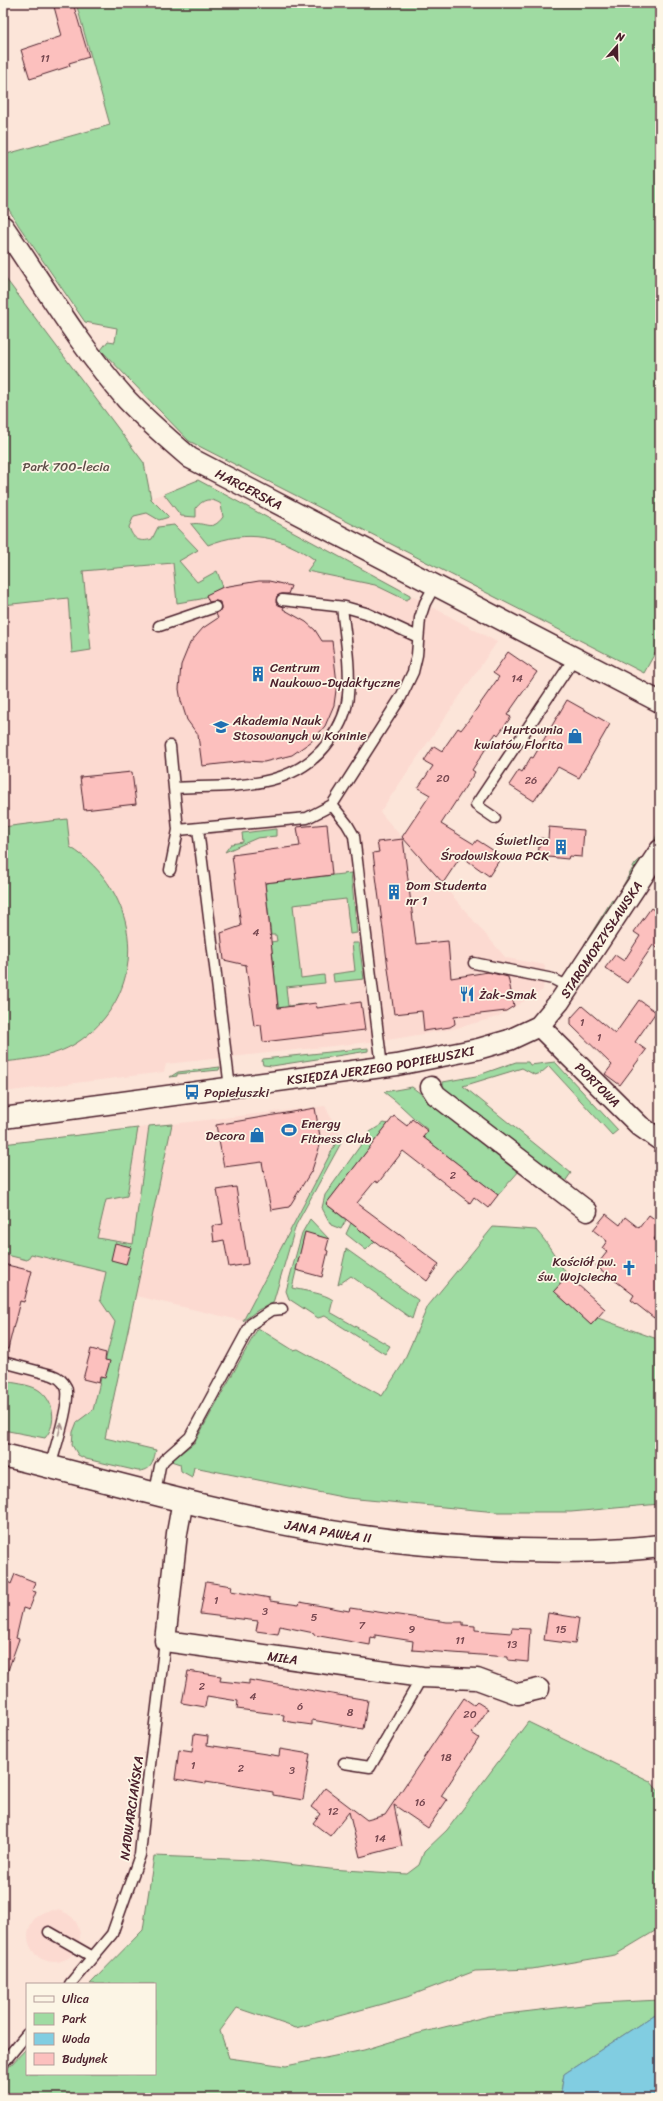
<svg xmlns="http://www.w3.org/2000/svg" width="663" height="2101" font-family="Sriracha,sans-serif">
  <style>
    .built { fill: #fcdad1 }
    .green { fill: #9fdba2; stroke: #747d66 }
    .water { fill: #81cde1; stroke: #6b8798 }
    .building { fill: #fcc0be; stroke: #4a1f2b }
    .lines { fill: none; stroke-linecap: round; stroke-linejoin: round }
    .lane-casing { stroke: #4a1f2b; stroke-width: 13 }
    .street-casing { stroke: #4a1f2b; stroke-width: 23 }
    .secondary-casing { stroke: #4a1f2b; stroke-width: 25 }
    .lane { stroke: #fcf5e5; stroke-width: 10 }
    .street { stroke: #fcf5e5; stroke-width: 20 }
    .secondary { stroke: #fcf5e5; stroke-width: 22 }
    .oneway { stroke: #a38a88 }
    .labels { text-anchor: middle; stroke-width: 3.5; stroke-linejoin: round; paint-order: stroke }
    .number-label { font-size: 11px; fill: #764750 }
    .park-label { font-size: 13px; fill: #5f4e49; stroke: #fcf5e5 }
    .street-label { font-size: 13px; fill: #4a1f2b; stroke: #fcf5e5 }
    .poi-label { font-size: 13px; fill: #4a1f2b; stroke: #fcf5e5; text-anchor: start }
  </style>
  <rect width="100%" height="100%" fill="#fce5d9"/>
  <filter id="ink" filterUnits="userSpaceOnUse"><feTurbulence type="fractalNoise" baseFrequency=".025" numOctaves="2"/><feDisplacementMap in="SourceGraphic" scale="8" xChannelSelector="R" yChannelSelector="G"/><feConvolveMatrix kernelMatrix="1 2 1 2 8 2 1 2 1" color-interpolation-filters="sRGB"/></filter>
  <g filter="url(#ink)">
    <!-- built -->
    <path class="built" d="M 198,480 L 497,642 L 380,812 L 506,958 L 545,965 L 543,990 L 497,1017 L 453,1029 L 388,1040 L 166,1064 L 164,1072 L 3,1092 L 3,555 Z
      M 325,1106 L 340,1135 L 243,1321 L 136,1296 L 105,1439 L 3,1418 L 3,1144 Z
      M28 1936a26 26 0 1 1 52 0a26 26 0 1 1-52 0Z"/>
    <!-- green -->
    <path class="green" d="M 76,3 L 660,3 L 660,656 L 655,653 L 644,673 L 189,441 L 101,350 L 108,341 L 115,342 L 117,328 L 85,322 L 19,226 L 3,200 L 3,155 L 110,125 Z
      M 3,275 L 144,463 L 151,499 L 169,517 L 159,520 L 147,513 L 134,516 L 129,527 C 133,539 139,543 152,539 L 158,527 L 174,525 L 198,550 L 179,561 L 197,582 L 217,571 L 223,587 L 201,599 L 177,603 L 173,563 L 83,571 L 91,650 L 72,653 L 68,598 L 3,605 Z
      M 198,480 L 410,595 L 410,598 L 406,600 L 375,585 L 307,571 L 315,560 C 282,536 247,529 208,545 L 191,524 C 206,521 211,533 223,517 L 221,504 C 211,498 204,498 196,508 L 196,517 L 181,516 L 164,494 Z
      M 67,819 L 70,847 C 141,891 151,990 81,1040 C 57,1057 31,1059 3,1062 L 3,827 Z
      M 276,829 L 276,836 L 257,838 L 225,852 L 231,844 L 243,842 L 242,833 Z
      M 660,829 L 660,836 L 624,890 L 620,891 L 635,864 L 649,851 Z
      M 351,873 L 357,933 L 350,934 L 346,899 L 293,905 L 301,978 L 324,975 L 325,983 L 286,987 L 288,1006 L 303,1004 L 304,1011 L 279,1013 L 271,942 L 277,941 L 276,935 L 271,935 L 265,883 Z
      M 612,900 L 614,901 L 614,905 L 580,956 L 585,943 Z
      M 352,943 L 359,943 L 364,979 L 334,982 L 333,974 L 355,971 Z
      M 368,1048 L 368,1051 L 272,1066 L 263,1065 L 262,1061 L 263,1059 Z
      M 516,1062 L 528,1062 L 530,1065 L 555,1062 L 618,1130 L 612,1135 L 549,1066 L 541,1073 L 535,1075 L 522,1068 L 463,1086 L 571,1173 L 564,1183 L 443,1090 L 443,1082 L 476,1076 Z
      M 220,1067 L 219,1070 L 177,1074 L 177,1076 L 170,1077 L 178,1072 Z
      M 412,1087 L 520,1170 L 498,1195 L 423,1137 L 428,1130 C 412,1118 400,1103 384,1092 Z
      M 384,1123 L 388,1124 L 326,1204 L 346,1220 L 341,1229 L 331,1225 L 322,1208 L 325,1195 L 370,1132 Z
      M 172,1124 L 105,1438 L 156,1450 C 153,1462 152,1471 138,1471 L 86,1459 L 78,1455 L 72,1445 L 73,1432 L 77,1422 L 93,1410 L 115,1322 L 100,1300 L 106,1272 L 31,1254 L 27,1260 L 3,1254 L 3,1144 L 138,1128 L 127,1196 L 106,1200 L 97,1238 L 133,1244 L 149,1126 Z
      M 340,1135 L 341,1143 L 296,1225 L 273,1303 L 258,1310 L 243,1321 Z
      M 310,1219 L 329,1239 L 305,1233 L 292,1288 C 304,1291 324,1293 333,1300 L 330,1312 L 390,1346 L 385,1354 L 325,1316 L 318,1318 L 289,1299 L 286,1291 L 302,1233 Z
      M 351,1223 L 375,1241 L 366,1250 L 346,1234 Z
      M 493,1227 L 536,1230 C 549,1244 557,1260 568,1276 L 554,1291 L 591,1325 L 598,1318 L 660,1340 L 660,1504 L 571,1512 L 497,1512 L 347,1498 L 194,1467 L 192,1477 L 181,1471 L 180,1464 L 171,1461 L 195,1442 L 258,1328 L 293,1350 L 298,1349 L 382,1396 L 402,1365 L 428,1306 Z
      M 346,1249 L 418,1300 L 412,1319 L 351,1276 L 338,1285 Z
      M 3,1381 C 14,1383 27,1384 37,1389 C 54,1399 58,1423 45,1438 L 3,1430 Z
      M 528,1722 L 650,1781 L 660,1793 L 660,1928 L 615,1955 L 532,1969 L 475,1971 L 407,1997 L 296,2028 L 237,2008 L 220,2031 L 229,2058 L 286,2066 L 364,2050 L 416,2034 L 489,2016 L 600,2003 L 660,2000 L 660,2011 L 564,2074 L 560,2098 L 3,2098 L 3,2073 L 27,2048 L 27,2074 L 155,2074 L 155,1984 L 90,1984 L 143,1930 L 154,1856 L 253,1860 L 330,1869 L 407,1874 L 419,1865 L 424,1852 L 447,1830 Z"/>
    <!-- water -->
    <path class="water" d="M 660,2011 L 660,2098 L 560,2098 L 564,2074 Z"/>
    <!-- building -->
    <path class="building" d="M 53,3 L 73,3 L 89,57 L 69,63 L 70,66 L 30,79 L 21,50 L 62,36 Z
      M 259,581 L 269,581 L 291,586 L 288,594 L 282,594 L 277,596 L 276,603 L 284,607 L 283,609 L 306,622 L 315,630 L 322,641 L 332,641 L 337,683 L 334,705 L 325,726 L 319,733 L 312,741 L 292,755 L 264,762 L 246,761 L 202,766 L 198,735 L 187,720 L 181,701 L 179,689 L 181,665 L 190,643 L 203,628 L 218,618 L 216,614 L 221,609 L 220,602 L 216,601 L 209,602 L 206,595 L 223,587 Z
      M 508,652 L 537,672 L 507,715 L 511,717 L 498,735 L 496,733 L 472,770 L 475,772 L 441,824 L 474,844 L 477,840 L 502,856 L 489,876 L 461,856 L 443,883 L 402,837 L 430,795 L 418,788 L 433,766 L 424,761 L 434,746 L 442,751 L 458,728 L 461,730 L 468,721 L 499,677 L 493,673 Z
      M 567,700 L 610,724 L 579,778 L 558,767 L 534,801 L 509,785 L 519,770 L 522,772 L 531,757 L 533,758 Z
      M 132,772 L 136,804 L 84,810 L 80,777 Z
      M 327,824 L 332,875 L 265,883 L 278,1008 L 316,1003 L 317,1008 L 361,1002 L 365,1030 L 263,1042 L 261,1025 L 254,1026 L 246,965 L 224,960 L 221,933 L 241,926 L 232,855 L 300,846 L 297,827 Z
      M 549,827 L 584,830 L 582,857 L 569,856 L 568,859 L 538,856 L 540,838 L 548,839 Z
      M 403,839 L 416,944 L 448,941 L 451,978 L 488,972 L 508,977 L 514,1006 L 506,1011 L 454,1017 L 455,1024 L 450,1027 L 424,1031 L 422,1011 L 394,1014 L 373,853 L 379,852 L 377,842 Z
      M 651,908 L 660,914 L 660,950 L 653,945 L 627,983 L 605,968 L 615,955 L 624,961 L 640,936 L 634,932 Z
      M 639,1000 L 656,1012 L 635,1042 L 646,1050 L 620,1085 L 605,1074 L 612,1065 L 571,1025 L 571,1018 L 582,1006 L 615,1034 Z
      M 315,1108 L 321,1142 L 312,1170 L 289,1207 L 271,1210 L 262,1162 L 224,1167 L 216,1125 Z
      M 394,1116 L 407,1126 L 412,1119 L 428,1131 L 423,1137 L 498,1195 L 488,1208 L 474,1197 L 470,1203 L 403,1151 L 378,1183 L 375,1181 L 357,1203 L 439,1264 L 427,1281 L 326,1204 Z
      M 236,1187 L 248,1264 L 229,1267 L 224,1240 L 214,1242 L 212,1226 L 223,1224 L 217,1190 Z
      M 606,1214 L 620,1225 L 625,1217 L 639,1228 L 649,1215 L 660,1223 L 660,1231 L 654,1239 L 660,1244 L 660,1311 L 654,1318 L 631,1300 L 634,1295 L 596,1266 L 607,1252 L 602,1248 L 607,1241 L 593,1230 Z
      M 305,1232 L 329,1239 L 326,1250 L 328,1251 L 322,1277 L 296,1270 Z
      M 115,1243 L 131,1247 L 126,1264 L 111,1260 Z
      M 3,1264 L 32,1271 L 24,1302 L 20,1301 L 8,1349 L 3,1349 Z
      M 568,1276 L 605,1309 L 591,1325 L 554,1291 Z
      M 91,1349 L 106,1353 L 105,1360 L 110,1361 L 105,1378 L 100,1377 L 99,1383 L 83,1379 Z
      M 15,1574 L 35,1582 L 32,1591 L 36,1592 L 29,1610 L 23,1608 L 16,1638 L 19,1639 L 5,1679 L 3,1678 L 3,1595 L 8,1582 L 11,1584 Z
      M 206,1582 L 232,1586 L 231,1591 L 270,1598 L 270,1601 L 299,1605 L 300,1602 L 349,1611 L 350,1608 L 447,1622 L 463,1622 L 463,1625 L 475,1626 L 475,1630 L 511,1633 L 512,1628 L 530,1629 L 528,1662 L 508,1660 L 508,1657 L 412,1650 L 413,1641 L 375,1635 L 375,1638 L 371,1637 L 370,1645 L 314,1635 L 314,1633 L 280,1626 L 278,1634 L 256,1631 L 258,1621 L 200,1614 Z
      M 548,1613 L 579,1618 L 575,1644 L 544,1640 Z
      M 188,1671 L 221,1676 L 220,1681 L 249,1684 L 249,1680 L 368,1700 L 363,1729 L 312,1720 L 312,1725 L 283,1721 L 284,1715 L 237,1709 L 238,1701 L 207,1696 L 205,1707 L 182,1703 Z
      M 464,1698 L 474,1705 L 477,1702 L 488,1709 L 472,1733 L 479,1738 L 441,1796 L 447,1800 L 428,1828 L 394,1805 L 402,1846 L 360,1857 L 349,1812 L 330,1836 L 313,1823 L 320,1814 L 311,1807 L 325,1788 L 367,1820 L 385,1815 Z
      M 194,1734 L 208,1736 L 207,1745 L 279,1756 L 280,1749 L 310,1754 L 303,1800 L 273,1795 L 273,1792 L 206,1781 L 206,1784 L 175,1779 L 179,1750 L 192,1752 Z"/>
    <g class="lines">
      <!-- lane casing -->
      <g class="lane-casing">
        <path id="lane" d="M 282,600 L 345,607 L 366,613 L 418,637
          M 159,626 L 215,607
          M 170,746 L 178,830 L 170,870
          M 174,788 C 230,785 294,792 330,740 C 340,726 347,712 348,695 C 351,667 345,635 342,607
          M 332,805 L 347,824 L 354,836 L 382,1067
          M 495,818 L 476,805 L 575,657
          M 198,829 L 230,1088
          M 178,830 L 307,818 L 332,805 L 401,697 L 413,672 L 417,655 L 420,618 L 425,603 L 435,585
          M 474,963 L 553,979 L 569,987
          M 3,1362 L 52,1375 C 58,1377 63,1381 66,1387 C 72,1399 54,1452 50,1467
          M 155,1493 L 160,1466 L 164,1460 L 190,1437 L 251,1324 L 272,1310 L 282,1309
          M 344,1763 L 370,1767 L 422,1677
          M 49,1932 L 93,1957
          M 70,1984 L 112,1934 L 140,1855 L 145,1806 L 165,1641
          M 3,2063 L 27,2034"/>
      </g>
      <!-- street casing -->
      <g class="street-casing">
        <g id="street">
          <path id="s1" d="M 3,226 C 43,284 80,347 127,400 C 147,421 168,439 190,458 L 660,702"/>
          <path id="s2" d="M 539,1026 L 640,1126 L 660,1140"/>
          <path d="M 431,1087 L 436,1095 L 587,1211"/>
          <path id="s3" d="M 3,1118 L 397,1065 L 478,1049 L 509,1040 L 539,1026 L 560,1001 L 660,850"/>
          <path id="s4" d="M 183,1500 L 177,1533 L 165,1641 L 422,1677 L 477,1679 L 518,1694 L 539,1689"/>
        </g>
      </g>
      <!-- secondary casing -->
      <g class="secondary-casing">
        <g id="secondary">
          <path id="s5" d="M 3,1455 C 110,1481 217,1513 326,1531 C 390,1542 455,1548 519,1550 C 566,1551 614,1552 660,1546"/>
        </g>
      </g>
      <!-- lane -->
      <use href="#lane" class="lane"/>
      <!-- street -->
      <use href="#street" class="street"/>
      <!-- secondary -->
      <use href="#secondary" class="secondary"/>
    </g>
    <!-- one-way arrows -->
    <defs><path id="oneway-shaft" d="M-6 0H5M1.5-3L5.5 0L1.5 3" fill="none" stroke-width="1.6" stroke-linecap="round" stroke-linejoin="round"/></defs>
    <use class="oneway" href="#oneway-shaft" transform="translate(60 1429) rotate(-76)"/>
  </g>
  <!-- icons -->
  <defs>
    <g id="building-bare" transform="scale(1.2)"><path d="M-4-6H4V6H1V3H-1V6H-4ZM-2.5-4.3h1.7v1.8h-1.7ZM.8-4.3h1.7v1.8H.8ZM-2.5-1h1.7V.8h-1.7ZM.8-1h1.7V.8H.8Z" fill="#1f6fb2" stroke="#fcf5e5" stroke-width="2.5" paint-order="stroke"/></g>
    <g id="university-bare" transform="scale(1.2)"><path d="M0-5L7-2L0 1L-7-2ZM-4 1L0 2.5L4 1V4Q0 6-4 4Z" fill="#1f6fb2" stroke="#fcf5e5" stroke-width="2.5" paint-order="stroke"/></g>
    <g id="shop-bare" transform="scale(1.2)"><path d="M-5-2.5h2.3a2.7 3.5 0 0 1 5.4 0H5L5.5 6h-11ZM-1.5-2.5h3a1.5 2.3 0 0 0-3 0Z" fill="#1f6fb2" stroke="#fcf5e5" stroke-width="2.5" paint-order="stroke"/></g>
    <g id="restaurant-bare" transform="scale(1.2)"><path d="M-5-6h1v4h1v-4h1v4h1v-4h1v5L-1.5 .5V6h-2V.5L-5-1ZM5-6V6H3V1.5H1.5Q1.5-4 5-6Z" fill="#1f6fb2" stroke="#fcf5e5" stroke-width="2.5" paint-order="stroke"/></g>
    <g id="bus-bare" transform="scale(1.2)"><path d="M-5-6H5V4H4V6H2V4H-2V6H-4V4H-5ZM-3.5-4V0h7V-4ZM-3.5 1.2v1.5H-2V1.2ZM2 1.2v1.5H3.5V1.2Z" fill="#1f6fb2" stroke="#fcf5e5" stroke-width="2.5" paint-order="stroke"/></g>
    <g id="stadium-bare" transform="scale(1.2)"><path d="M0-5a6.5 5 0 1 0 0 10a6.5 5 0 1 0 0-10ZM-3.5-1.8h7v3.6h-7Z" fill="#1f6fb2" stroke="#fcf5e5" stroke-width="2.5" paint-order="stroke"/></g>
    <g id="church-bare" transform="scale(1.2)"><path d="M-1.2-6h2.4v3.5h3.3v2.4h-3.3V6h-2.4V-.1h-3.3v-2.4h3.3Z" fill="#1f6fb2" stroke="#fcf5e5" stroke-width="2.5" paint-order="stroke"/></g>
  </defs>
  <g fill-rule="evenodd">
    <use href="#building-bare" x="258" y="674"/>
    <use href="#university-bare" x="221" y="727"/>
    <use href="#shop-bare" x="575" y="736"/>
    <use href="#building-bare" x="561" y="847"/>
    <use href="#building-bare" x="394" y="892"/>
    <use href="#restaurant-bare" x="467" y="994"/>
    <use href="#bus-bare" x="192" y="1092"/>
    <use href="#stadium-bare" x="289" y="1130"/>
    <use href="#shop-bare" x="257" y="1135"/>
    <use href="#church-bare" x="629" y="1268"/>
  </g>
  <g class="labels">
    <!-- number labels -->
    <g class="number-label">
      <text x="45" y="62">11</text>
      <text x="517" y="682">14</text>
      <text x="443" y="782">20</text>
      <text x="531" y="784">26</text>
      <text x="256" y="936">4</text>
      <text x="582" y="1026">1</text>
      <text x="599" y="1041">1</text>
      <text x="453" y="1179">2</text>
      <text x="216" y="1604">1</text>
      <text x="265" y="1615">3</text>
      <text x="314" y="1621">5</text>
      <text x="362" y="1629">7</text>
      <text x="412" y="1633">9</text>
      <text x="561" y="1633">15</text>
      <text x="460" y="1644">11</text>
      <text x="512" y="1648">13</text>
      <text x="202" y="1690">2</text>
      <text x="253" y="1700">4</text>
      <text x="300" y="1710">6</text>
      <text x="350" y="1716">8</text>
      <text x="470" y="1718">20</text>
      <text x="446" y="1761">18</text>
      <text x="193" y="1769">1</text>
      <text x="241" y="1772">2</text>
      <text x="292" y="1774">3</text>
      <text x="420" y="1806">16</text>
      <text x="333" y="1815">12</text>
      <text x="380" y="1842">14</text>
    </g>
    <!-- park labels -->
    <g class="park-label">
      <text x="66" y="471">Park 700-lecia</text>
    </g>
    <!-- street labels -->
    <g class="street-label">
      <text dy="5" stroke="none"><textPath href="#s1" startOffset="366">HARCERSKA</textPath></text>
      <text dy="5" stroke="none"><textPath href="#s3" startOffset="652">STAROMORZYSŁAWSKA</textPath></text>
      <text dy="5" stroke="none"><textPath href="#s3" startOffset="381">KSIĘDZA JERZEGO POPIEŁUSZKI</textPath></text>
      <text dy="5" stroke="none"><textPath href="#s2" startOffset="83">PORTOWA</textPath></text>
      <text dy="5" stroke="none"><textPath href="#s5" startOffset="334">JANA PAWŁA II</textPath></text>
      <text dy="5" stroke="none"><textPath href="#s4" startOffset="261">MIŁA</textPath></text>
      <text transform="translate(131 1808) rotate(-82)" y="5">NADWARCIAŃSKA</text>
    </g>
    <!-- poi labels -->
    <g class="poi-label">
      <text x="270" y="672">Centrum<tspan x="270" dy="15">Naukowo-Dydaktyczne</tspan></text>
      <text x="233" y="725">Akademia Nauk<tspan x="233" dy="15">Stosowanych w Koninie</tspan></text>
      <text x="563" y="734" text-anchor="end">Hurtownia<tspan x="563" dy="15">kwiatów Florita</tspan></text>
      <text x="549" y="845" text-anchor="end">Świetlica<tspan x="549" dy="15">Środowiskowa PCK</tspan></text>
      <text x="406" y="890">Dom Studenta<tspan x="406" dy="15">nr 1</tspan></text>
      <text x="479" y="999">Żak-Smak</text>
      <text x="204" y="1097">Popiełuszki</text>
      <text x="301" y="1128">Energy<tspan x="301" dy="15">Fitness Club</tspan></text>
      <text x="245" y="1140" text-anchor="end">Decora</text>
      <text x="617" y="1266" text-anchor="end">Kościół pw.<tspan x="617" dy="15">św. Wojciecha</tspan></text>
    </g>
  </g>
  <!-- margin -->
  <rect width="663" height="2101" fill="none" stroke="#fcf5e5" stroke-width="16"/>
  <rect x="8" y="8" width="647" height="2085" fill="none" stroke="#4a1f2b" stroke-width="1.5" filter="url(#ink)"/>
  <!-- legend -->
  <rect x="26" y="1983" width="130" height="92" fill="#fcf5e5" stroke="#b59f9b"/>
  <rect x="34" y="1996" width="20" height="6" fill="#fcf5e5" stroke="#b59f9b"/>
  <text x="62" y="2003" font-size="12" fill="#4a1f2b">Ulica</text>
  <rect x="34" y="2013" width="20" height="12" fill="#9fdba2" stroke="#b59f9b"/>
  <text x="62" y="2023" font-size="12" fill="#4a1f2b">Park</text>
  <rect x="34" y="2033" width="20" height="12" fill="#81cde1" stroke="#b59f9b"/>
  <text x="62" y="2043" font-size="12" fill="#4a1f2b">Woda</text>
  <rect x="34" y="2053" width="20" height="12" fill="#fcc0be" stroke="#b59f9b"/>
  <text x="62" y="2063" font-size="12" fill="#4a1f2b">Budynek</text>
  <!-- north arrow -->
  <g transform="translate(617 46) rotate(20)" stroke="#fcf5e5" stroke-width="3" paint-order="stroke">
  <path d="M0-3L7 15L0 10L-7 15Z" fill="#4a1f2b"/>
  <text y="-6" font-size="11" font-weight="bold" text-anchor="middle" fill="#4a1f2b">N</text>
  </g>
</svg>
